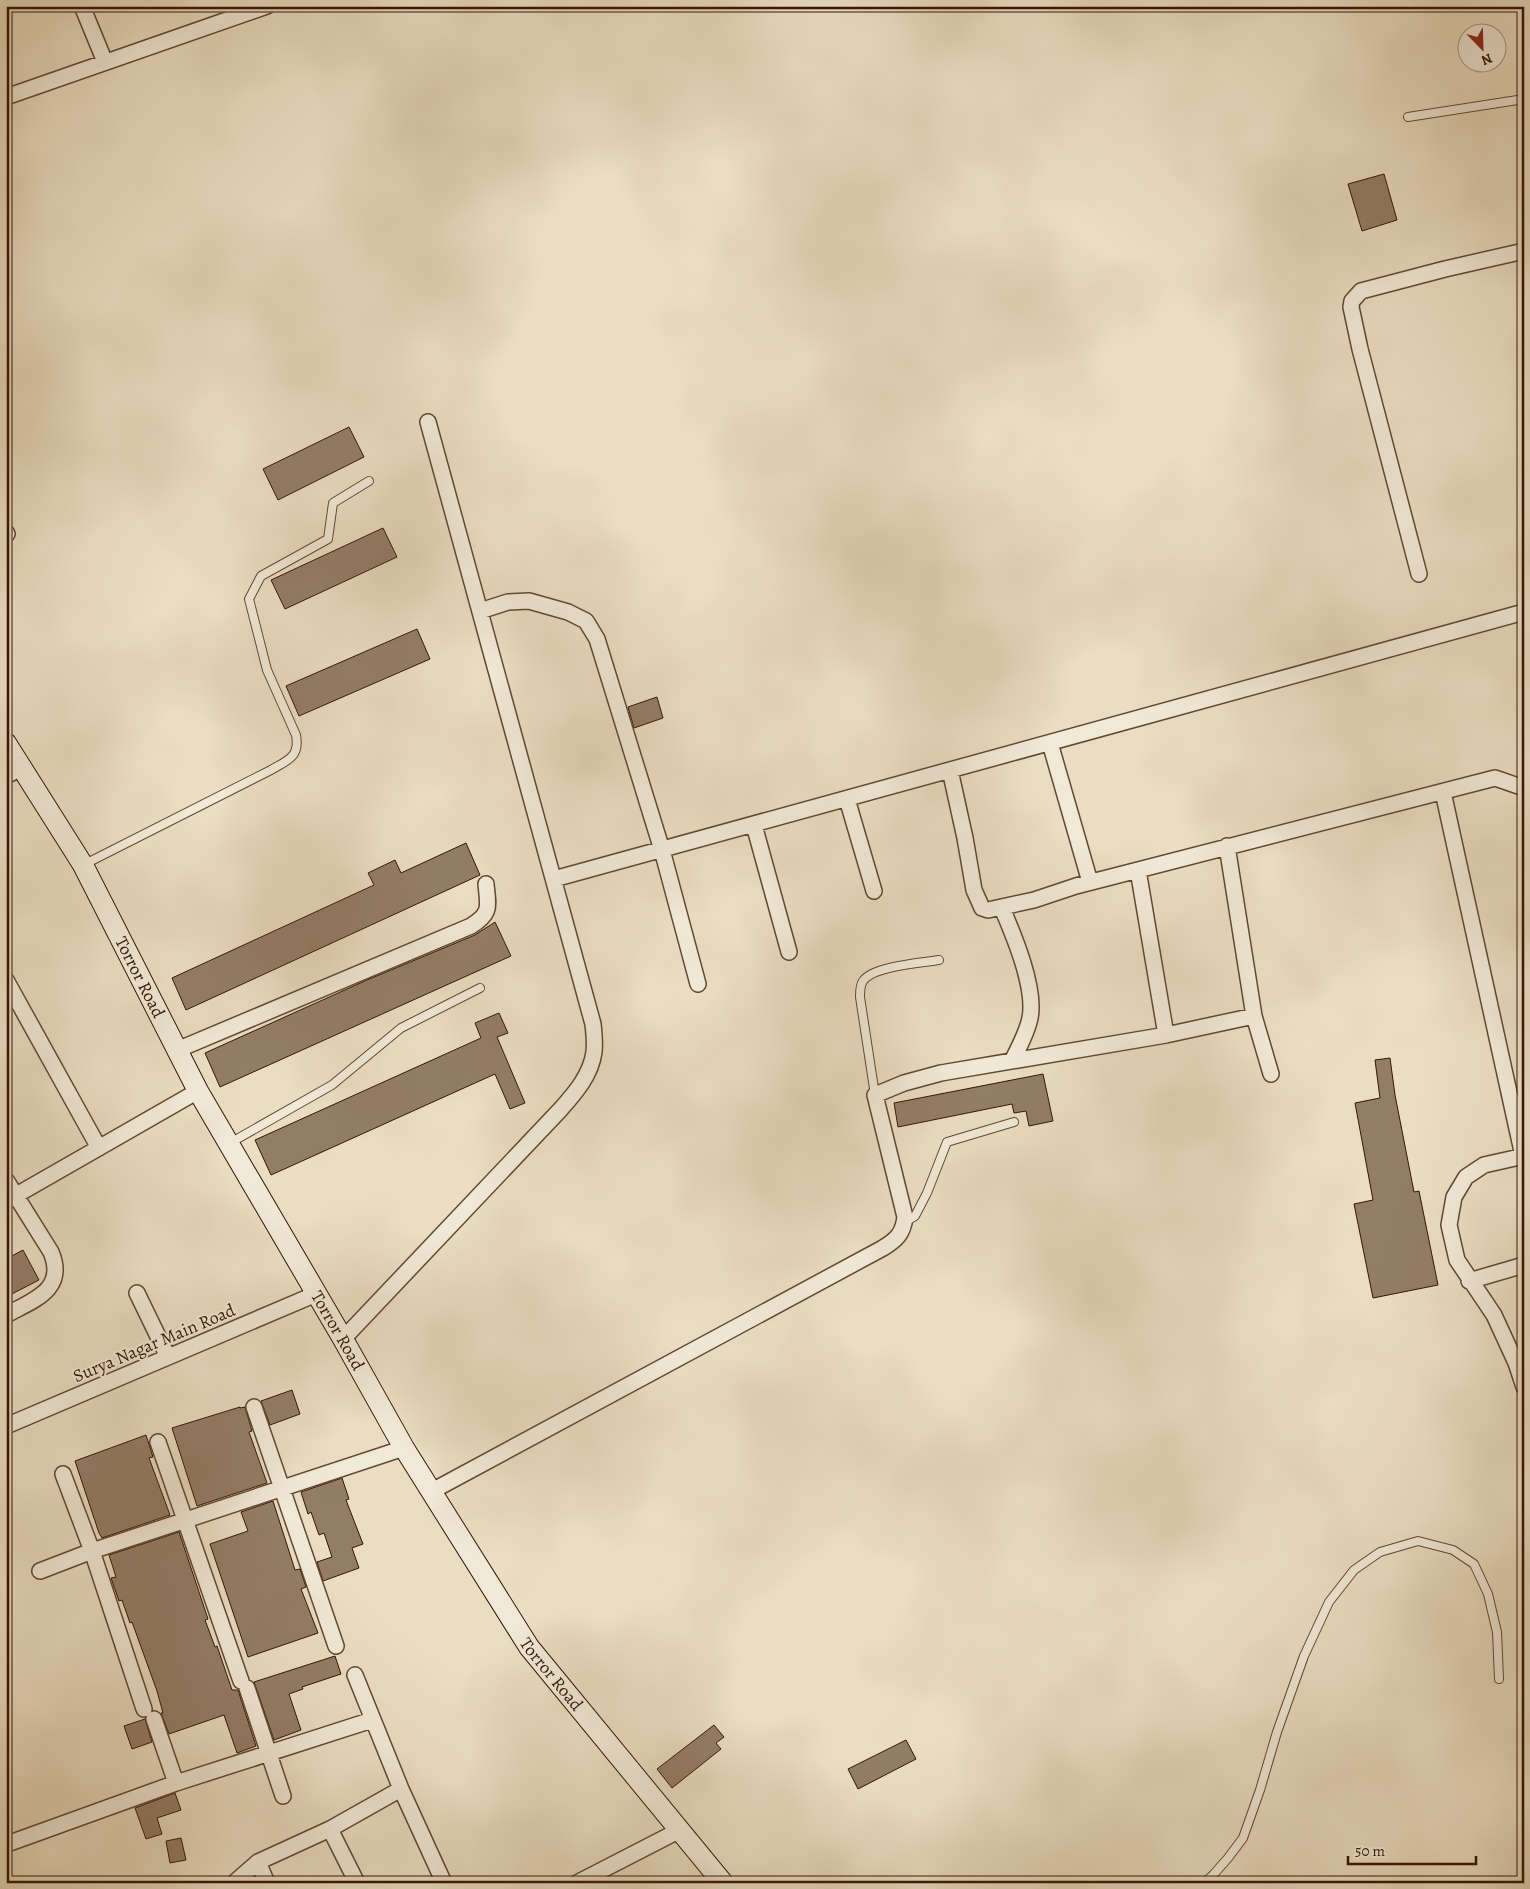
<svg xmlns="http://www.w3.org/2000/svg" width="1530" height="1889" font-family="Alegreya,serif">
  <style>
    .building { fill: #937d66; stroke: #341604 }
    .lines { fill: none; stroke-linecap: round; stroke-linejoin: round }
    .lane-casing { stroke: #624833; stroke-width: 10 }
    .street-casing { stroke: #624833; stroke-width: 18 }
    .secondary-casing { stroke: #341604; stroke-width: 22 }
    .lane { stroke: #f1e9d7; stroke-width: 8 }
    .street { stroke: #f1e9d7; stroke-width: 15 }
    .secondary { stroke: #f1e9d7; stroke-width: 20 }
    .labels { text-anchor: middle; stroke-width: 4; stroke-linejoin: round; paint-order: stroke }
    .street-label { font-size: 18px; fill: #341604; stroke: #f1e9d7 }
  </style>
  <rect width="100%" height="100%" fill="#eaddc1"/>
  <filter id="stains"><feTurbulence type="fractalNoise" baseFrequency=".004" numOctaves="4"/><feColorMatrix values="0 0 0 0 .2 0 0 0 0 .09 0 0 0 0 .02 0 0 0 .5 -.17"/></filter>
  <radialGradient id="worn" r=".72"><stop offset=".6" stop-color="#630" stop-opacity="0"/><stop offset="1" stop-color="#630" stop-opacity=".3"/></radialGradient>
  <!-- building -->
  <path class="building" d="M 1384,174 L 1397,220 L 1362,231 L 1348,184 Z
    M 349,427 L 364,457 L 278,500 L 263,469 Z
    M 383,528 L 397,557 L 285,609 L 271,580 Z
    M 417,629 L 430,659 L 299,716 L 286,686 Z
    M 657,697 L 663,718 L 634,728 L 628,707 Z
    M 466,843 L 480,875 L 186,1010 L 172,978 L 374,885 L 368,873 L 395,860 L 401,873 Z
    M 495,922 L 511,956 L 220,1087 L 205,1053 L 367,980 L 475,935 Z
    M 499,1013 L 508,1033 L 497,1037 L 525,1103 L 510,1109 L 495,1074 L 271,1175 L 255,1140 L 481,1038 L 475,1023 Z
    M 1390,1058 L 1395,1095 L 1414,1192 L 1419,1191 L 1438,1285 L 1373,1298 L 1354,1204 L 1373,1200 L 1355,1103 L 1380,1098 L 1375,1060 Z
    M 1043,1074 L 1053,1121 L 1029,1126 L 1026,1111 L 1014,1113 L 1012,1104 L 898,1127 L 894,1103 Z
    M 23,1250 L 39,1280 L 6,1297 L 6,1259 Z
    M 292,1390 L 300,1414 L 270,1425 L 261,1401 Z
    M 240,1407 L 240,1408 L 245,1407 L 252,1431 L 249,1432 L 267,1483 L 197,1506 L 172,1428 Z
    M 146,1435 L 153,1457 L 149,1458 L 170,1515 L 102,1538 L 99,1533 L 75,1461 Z
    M 342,1478 L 349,1499 L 346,1500 L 363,1544 L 352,1548 L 359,1568 L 323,1581 L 317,1562 L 332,1557 L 324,1533 L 319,1535 L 311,1512 L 308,1514 L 301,1492 Z
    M 273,1501 L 295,1570 L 300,1569 L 306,1587 L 301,1589 L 318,1633 L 248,1657 L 210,1544 L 248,1531 L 241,1512 Z
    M 179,1532 L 208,1619 L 205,1620 L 215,1647 L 217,1646 L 232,1690 L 238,1690 L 256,1746 L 237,1753 L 224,1715 L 169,1734 L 161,1713 L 163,1713 L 157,1691 L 132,1622 L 130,1623 L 122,1600 L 119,1601 L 111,1578 L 116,1577 L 109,1555 Z
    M 335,1656 L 341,1674 L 302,1687 L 303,1689 L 289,1694 L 301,1730 L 274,1740 L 254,1682 Z
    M 145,1719 L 152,1742 L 132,1749 L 124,1726 Z
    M 714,1725 L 724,1737 L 716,1743 L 721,1749 L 672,1788 L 657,1769 Z
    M 906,1740 L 916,1759 L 858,1789 L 848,1769 Z
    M 175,1793 L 181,1810 L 157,1818 L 162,1834 L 146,1839 L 135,1808 Z
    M 181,1838 L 186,1860 L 170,1863 L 166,1841 Z"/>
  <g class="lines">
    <!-- lane casing -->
    <g class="lane-casing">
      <path id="lane" d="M 1408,117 L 1524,99
        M 85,864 L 271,770 C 288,760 300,757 296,735 L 267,670 L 249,599 L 261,576 L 328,539 L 333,503 L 369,481
        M 875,1095 L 860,997 C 860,992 860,985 863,981 C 873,966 921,963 939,960
        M 230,1143 L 332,1085 L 401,1028 L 480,988
        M 905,1222 L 915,1216 L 927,1193 L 947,1142 L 1014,1122
        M 1204,1883 L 1213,1875 L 1228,1858 L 1243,1838 L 1260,1790 L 1277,1732 L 1304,1656 L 1329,1602 L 1354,1570 L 1380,1552 L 1418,1541 L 1453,1550 L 1474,1564 L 1488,1594 L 1497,1632 L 1499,1679"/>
    </g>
    <!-- street casing -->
    <g class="street-casing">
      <path id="street" d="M 82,6 L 105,62
        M 6,97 L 267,6
        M 6,532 L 7,534
        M 1419,574 L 1360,349 L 1351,307 L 1352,301 L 1361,291 L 1445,269 L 1524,251
        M 480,611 L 508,602 L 529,601 L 568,612 L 586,621 L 597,639 L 662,850 L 698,984
        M 1050,743 L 1090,882
        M 950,770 L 965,838 L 974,890 L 982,908 L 988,910 L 1034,900 L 1076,886 L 1495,778 L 1524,788
        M 6,776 L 21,768
        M 1443,792 L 1523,1156
        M 847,799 L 874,891
        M 754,825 L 789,952
        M 1227,846 L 1254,1016
        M 1138,870 L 1166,1035
        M 554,879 L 1524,612
        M 1002,908 C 1014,936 1036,988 1030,1018 C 1027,1033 1019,1047 1012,1061
        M 6,980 L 99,1148
        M 177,1050 L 471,926 C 492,913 488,906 486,884
        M 1524,1156 L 1484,1165 L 1466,1177 L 1454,1197 L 1449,1225 L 1457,1260 L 1494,1315 L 1516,1363 L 1524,1387
        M 6,1180 L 51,1252 C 67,1290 33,1300 6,1315
        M 6,1201 L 198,1091
        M 1469,1281 L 1524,1265
        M 137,1293 L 168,1357
        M 343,1339 L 560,1110 C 575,1093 591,1075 594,1052 C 595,1043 594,1033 593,1024 L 428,422
        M 254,1407 L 336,1646
        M 6,1426 L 316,1294
        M 158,1442 L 241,1681
        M 63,1474 L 92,1551 L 144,1709
        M 432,1491 L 883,1248 C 896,1240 903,1234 905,1217 L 875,1095 L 904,1083 L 941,1073 L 1166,1035 L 1254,1016 L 1271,1074
        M 40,1571 L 92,1551 L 404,1448
        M 355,1675 L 401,1789 L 444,1883
        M 247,1688 L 283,1796
        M 154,1719 L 176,1783
        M 330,1829 L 357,1883
        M 7,1844 L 176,1783 L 372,1720
        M 258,1862 L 267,1883
        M 234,1883 L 258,1862 L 330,1829 L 401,1789
        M 577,1883 L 680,1830"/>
    </g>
    <!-- secondary casing -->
    <g class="secondary-casing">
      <g id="secondary">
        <path id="s1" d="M 6,743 L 83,865 L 198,1091 L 343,1339 L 404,1448 L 529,1647 L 723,1883"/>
      </g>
    </g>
    <!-- lane -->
    <use href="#lane" class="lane"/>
    <!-- street -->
    <use href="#street" class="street"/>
    <!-- secondary -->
    <use href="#secondary" class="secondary"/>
  </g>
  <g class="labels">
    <!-- street labels -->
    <g class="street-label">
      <text dy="6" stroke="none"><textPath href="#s1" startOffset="270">Torror Road</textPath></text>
      <text dy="6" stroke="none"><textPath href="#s1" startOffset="675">Torror Road</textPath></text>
      <text transform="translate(154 1343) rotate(-23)" y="6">Surya Nagar Main Road</text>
      <text dy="6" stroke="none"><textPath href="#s1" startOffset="1080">Torror Road</textPath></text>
    </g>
  </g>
  <!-- margin -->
  <rect width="1530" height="1889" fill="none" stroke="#eaddc1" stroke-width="25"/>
  <rect x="8" y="8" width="1515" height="1874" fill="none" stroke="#341604" stroke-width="2.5"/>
  <rect x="12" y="12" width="1505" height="1864" fill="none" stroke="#341604"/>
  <!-- north arrow -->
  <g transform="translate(1482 48) rotate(157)"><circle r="24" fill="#f1e9d7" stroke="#a59583"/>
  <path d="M0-4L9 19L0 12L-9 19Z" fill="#8f2418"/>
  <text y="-8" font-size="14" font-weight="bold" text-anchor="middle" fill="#341604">N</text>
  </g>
  <!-- scale -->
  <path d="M1348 1856v8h128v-8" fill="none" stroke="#341604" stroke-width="2.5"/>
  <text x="1355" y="1856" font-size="15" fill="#341604" stroke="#f1e9d7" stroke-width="4" paint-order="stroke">50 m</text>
  <rect width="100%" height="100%" filter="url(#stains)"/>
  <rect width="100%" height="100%" fill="url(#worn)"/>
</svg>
